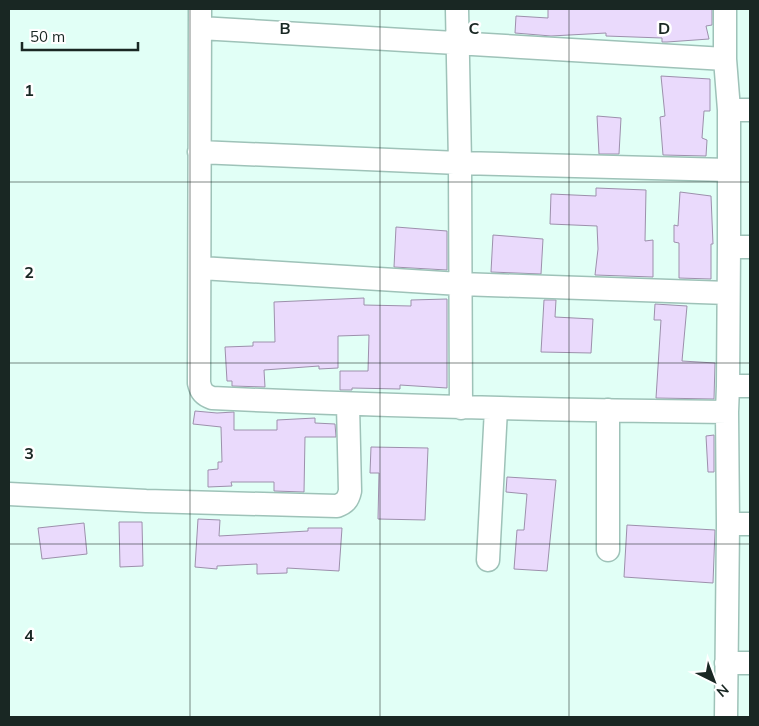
<svg xmlns="http://www.w3.org/2000/svg" width="759" height="726" font-family="Mulish,sans-serif">
  <style>
    .building { fill: #eadafc; stroke: #9d90ac }
    .lines { fill: none; stroke-linecap: round; stroke-linejoin: round }
    .minor-casing { stroke: #9ec2b8; stroke-width: 25 }
    .minor { stroke: #fff; stroke-width: 22 }
    .grid { fill: none; stroke: #192723; stroke-width: 1; stroke-opacity: 0.55 }
    .grid-label { font-size: 16px; text-anchor: middle; font-weight: bold; fill: #192723; stroke: #fff; stroke-width: 5; stroke-linejoin: round; paint-order: stroke }
  </style>
  <rect width="100%" height="100%" fill="#e1fff6"/>
  <!-- building -->
  <path class="building" d="M 548,9 L 712,9 L 712,25 L 706,26 L 709,39 L 667,42 L 662,42 L 662,38 L 606,36 L 606,33 L 551,36 L 515,33 L 516,16 L 548,18 Z
    M 661,76 L 710,79 L 710,111 L 704,111 L 702,138 L 707,140 L 706,156 L 663,155 L 660,117 L 665,116 Z
    M 597,116 L 621,118 L 619,154 L 599,154 Z
    M 596,188 L 646,190 L 645,241 L 653,240 L 653,277 L 595,275 L 598,249 L 597,226 L 550,224 L 551,194 L 596,196 Z
    M 680,192 L 711,196 L 713,244 L 711,244 L 711,279 L 679,278 L 679,243 L 674,242 L 674,225 L 678,226 Z
    M 396,227 L 447,231 L 447,270 L 394,267 Z
    M 493,235 L 543,239 L 541,274 L 491,272 Z
    M 364,298 L 364,305 L 411,306 L 411,300 L 447,299 L 447,388 L 400,385 L 400,389 L 352,388 L 352,390 L 340,390 L 340,371 L 368,371 L 369,335 L 338,336 L 338,368 L 319,369 L 319,366 L 264,370 L 265,387 L 232,386 L 232,381 L 227,381 L 225,347 L 253,346 L 253,342 L 275,342 L 274,302 Z
    M 544,300 L 556,300 L 555,317 L 593,319 L 591,353 L 541,352 Z
    M 655,304 L 687,306 L 682,361 L 715,363 L 714,399 L 656,398 L 661,320 L 654,320 Z
    M 195,411 L 217,413 L 234,412 L 234,430 L 277,430 L 277,420 L 315,418 L 315,423 L 335,424 L 336,437 L 305,437 L 304,492 L 274,491 L 274,482 L 231,482 L 232,486 L 208,487 L 208,470 L 218,469 L 218,462 L 222,462 L 221,427 L 193,424 Z
    M 714,435 L 714,472 L 708,472 L 706,436 Z
    M 371,447 L 428,448 L 425,520 L 378,519 L 379,473 L 370,473 Z
    M 507,477 L 556,480 L 547,571 L 514,569 L 517,530 L 524,530 L 527,494 L 506,492 Z
    M 198,519 L 220,520 L 219,536 L 308,531 L 308,528 L 342,528 L 339,571 L 287,568 L 287,573 L 257,574 L 257,564 L 217,566 L 217,569 L 195,567 Z
    M 119,522 L 142,522 L 143,566 L 120,567 Z
    M 84,523 L 87,554 L 42,559 L 38,528 Z
    M 627,525 L 715,530 L 713,583 L 624,577 Z"/>
  <g class="lines">
    <!-- minor casing -->
    <g class="minor-casing">
      <path id="minor" d="M 200,9 L 199,383 C 201,392 204,395 212,398 C 384,406 555,410 727,412
        M 457,9 L 460,163 L 461,408
        M 725,9 L 725,59 L 729,110 L 729,247 L 728,386 L 727,412 L 728,524 L 726,717
        M 200,28 L 725,59
        M 729,110 L 750,110
        M 199,152 L 460,163 L 728,170
        M 729,247 L 750,247
        M 201,268 L 460,284 L 728,293
        M 728,386 L 750,386
        M 608,410 L 608,550
        M 9,494 L 146,501 L 337,506 C 345,503 348,500 350,491 L 348,405
        M 728,524 L 750,524
        M 488,560 L 496,409
        M 726,663 L 750,663"/>
    </g>
    <!-- minor -->
    <use href="#minor" class="minor"/>
  </g>
  <!-- grid -->
  <path class="grid" d="M 190,9 L 190,717M 380,9 L 380,717M 569,9 L 569,717M 9,182 L 750,182M 9,363 L 750,363M 9,544 L 750,544"/>
  <g class="grid-label">
    <text x="285" y="34">B</text>
    <text x="474" y="34">C</text>
    <text x="664" y="34">D</text>
    <text x="29" y="96">1</text>
    <text x="29" y="278">2</text>
    <text x="29" y="459">3</text>
    <text x="29" y="641">4</text>
  </g>
  <!-- border -->
  <rect width="759" height="726" fill="none" stroke="#192723" stroke-width="20"/>
  <!-- north arrow -->
  <g transform="translate(714 681) rotate(138)" stroke="#ffffff" stroke-width="4" paint-order="stroke">
  <path d="M0-4L9 19L0 12L-9 19Z" fill="#192723"/>
  <text y="-8" font-size="14" font-weight="bold" text-anchor="middle" fill="#192723">N</text>
  </g>
  <!-- scale -->
  <path d="M22 42v8h116v-8" fill="none" stroke="#192723" stroke-width="2.5"/>
  <text x="30" y="42" font-size="15" fill="#192723" stroke="#ffffff" stroke-width="4" paint-order="stroke">50 m</text>
</svg>
